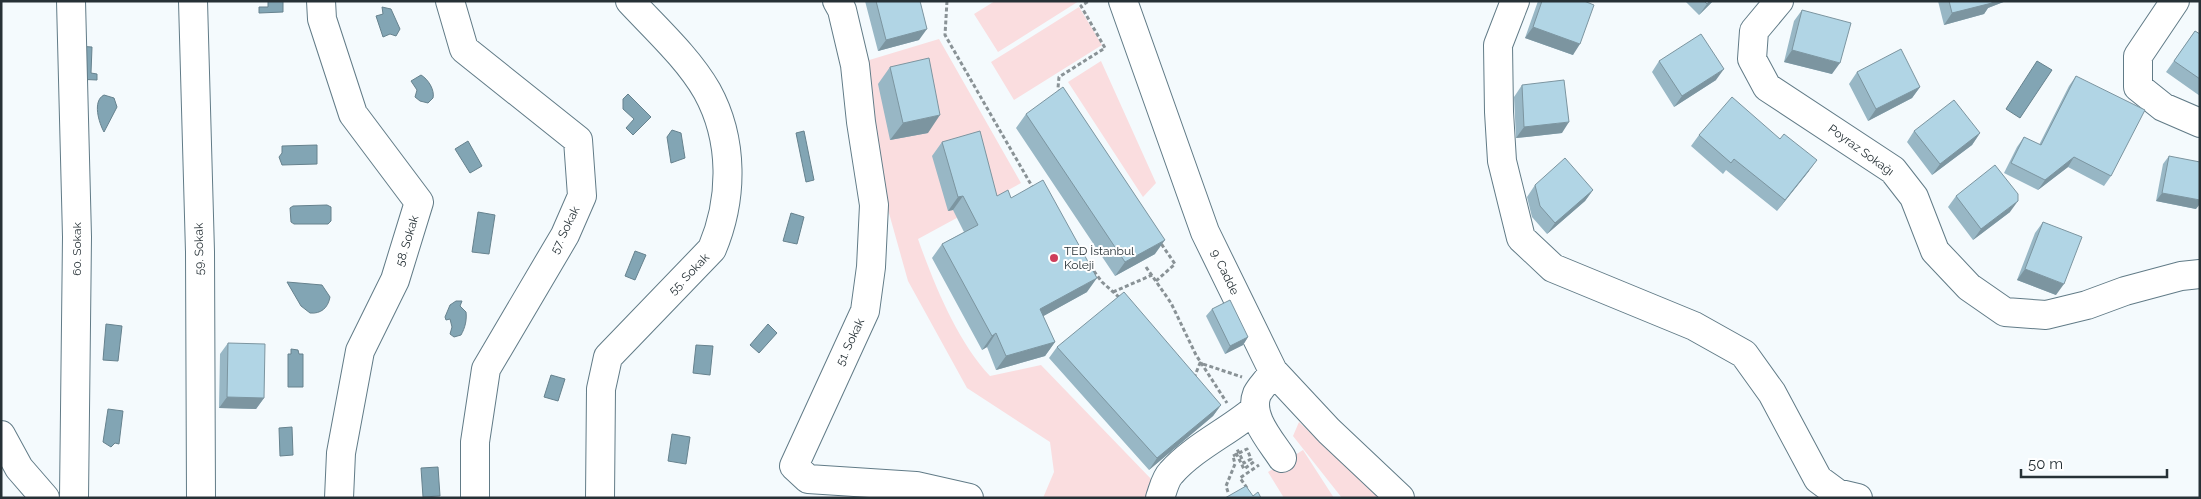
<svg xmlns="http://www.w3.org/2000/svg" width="2201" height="499" font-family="Raleway,sans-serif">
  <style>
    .green { fill: #fadddf }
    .water { fill: #82a5b4; stroke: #66828e }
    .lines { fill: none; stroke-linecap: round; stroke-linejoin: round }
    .minor-casing { stroke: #617b87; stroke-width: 30 }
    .path { stroke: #899296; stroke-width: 3; stroke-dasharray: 4 2.5; stroke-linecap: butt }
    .minor { stroke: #fff; stroke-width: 28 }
    .wall { fill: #98b7c5 }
    .shaded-wall { fill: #7c95a0 }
    .building { fill: #b1d5e5; stroke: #7c95a0 }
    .poi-dot { fill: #ce3e5b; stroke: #fff; stroke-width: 2 }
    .labels { text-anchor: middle; stroke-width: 4; stroke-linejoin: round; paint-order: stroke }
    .street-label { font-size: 12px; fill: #263136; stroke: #fff }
    .poi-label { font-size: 12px; fill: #263136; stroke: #fff; text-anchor: start }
  </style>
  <rect width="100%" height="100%" fill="#f4fafd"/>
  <!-- green -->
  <path class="green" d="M 995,1 L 1079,1 L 998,52 L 974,14 Z
    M 1079,7 L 1102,45 L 1014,100 L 991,62 Z
    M 939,39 L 1021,183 L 918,239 C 934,284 957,341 990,376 L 1041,365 L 1153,481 L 1147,498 L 1043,498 L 1054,472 L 1050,442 L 967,388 L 908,281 L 887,206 L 866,61 Z
    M 1101,61 L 1156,183 L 1143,197 L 1068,82 Z
    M 1299,422 L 1379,498 L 1342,498 L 1293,436 Z
    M 1303,450 L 1334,498 L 1284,498 L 1268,472 Z"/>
  <!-- water -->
  <path class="water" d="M 268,1 L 283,1 L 283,12 L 259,13 L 259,7 L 268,7 Z
    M 382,7 L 391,9 L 400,29 L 396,36 L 390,34 L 383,37 L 376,16 L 383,14 Z
    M 76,46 L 92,47 L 91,73 L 97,74 L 97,80 L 75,79 Z
    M 2037,61 L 2052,70 L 2020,118 L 2006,109 Z
    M 421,75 C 428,79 435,90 433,98 L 428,103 L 420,101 L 415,97 L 417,90 L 411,81 Z
    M 628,94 L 651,117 L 633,135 L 626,128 L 634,119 L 623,109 L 623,99 Z
    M 104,95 L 114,98 L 117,107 L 104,132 C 99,123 92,101 104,95 Z
    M 672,130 L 681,133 L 685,158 L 671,163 L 667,137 Z
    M 804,131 L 814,180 L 806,182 L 796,133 Z
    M 468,141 L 482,166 L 470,173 L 455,149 Z
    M 317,145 L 317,164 L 282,165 L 279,157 L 282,153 L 282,146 Z
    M 327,205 L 331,207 L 331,221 L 328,224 L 294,224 L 291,222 L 290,208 L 293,206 Z
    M 478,212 L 495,215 L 489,254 L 472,252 Z
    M 791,213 L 804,217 L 797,244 L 783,241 Z
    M 635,251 L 646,255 L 635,280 L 625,276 Z
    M 287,282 L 322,285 L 330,297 C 328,308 321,314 310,313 L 301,306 Z
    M 456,301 L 462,301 L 460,306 L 466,312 C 467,320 465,328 461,335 L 454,337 L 450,334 L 452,327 L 450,319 L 446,320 L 445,317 L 450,305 Z
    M 106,324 L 122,326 L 118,361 L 103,360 Z
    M 768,324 L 777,333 L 759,353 L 750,345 Z
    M 696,345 L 713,346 L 710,375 L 693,373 Z
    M 291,349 L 298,350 L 299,354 L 303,354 L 303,387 L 288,387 L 288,354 L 291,354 Z
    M 551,375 L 565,379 L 558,401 L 544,397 Z
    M 108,409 L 123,411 L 119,444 L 115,443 L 111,447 L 103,442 Z
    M 292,427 L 293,455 L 280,456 L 279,428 Z
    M 672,434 L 690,437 L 686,464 L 668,461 Z
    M 438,467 L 440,496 L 423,497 L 421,468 Z"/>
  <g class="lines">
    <!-- minor casing -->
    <g class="minor-casing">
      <path id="minor" d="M 71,1 L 77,237 L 74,498
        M 193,1 L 200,252 L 201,498
        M 321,1 L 322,19 L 353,114 L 419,202 L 395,280 L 360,351 L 341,453 L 339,498
        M 450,1 L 464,49 L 578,140 L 582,196 L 565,235 L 486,369 L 475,442 L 475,498
        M 837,1 L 842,10 L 855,65 L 861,122 L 874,205 L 871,267 L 865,311 L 794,466 L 808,479 L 916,486 L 969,498
        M 1123,1 L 1205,232 L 1273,371 L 1329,431 L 1400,498
        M 1515,1 L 1498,45 L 1499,112 L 1502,161 L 1521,238 L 1553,268 L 1694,326 L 1744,354 L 1772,393 L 1818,479 L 1837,493 L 1858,498
        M 1779,1 L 1754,31 L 1752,59 L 1767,87 L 1893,170 L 1914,197 L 1935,251 L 1969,287 L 2005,312 L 2046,315 L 2087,305 L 2125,291 L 2181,276 L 2200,274
        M 2175,1 L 2138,56 L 2138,87 L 2163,107 L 2200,123
        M 1273,371 C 1269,380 1261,386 1257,394 C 1248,416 1271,441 1282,458
        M 1,435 L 19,468 L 45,498
        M 600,498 L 601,389 L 608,357 L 712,249 C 733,199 734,140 707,91 C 688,58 656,29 630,1
        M 1160,498 C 1163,490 1165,479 1171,473 C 1194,447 1228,432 1254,410"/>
    </g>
    <!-- path -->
    <path class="path" d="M 947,1 L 945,35 L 1033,188
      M 1061,93 L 1058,88 L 1059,77 L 1105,48 L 1081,6 L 1089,1
      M 1090,266 L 1102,282 L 1121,299
      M 1146,267 L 1171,303 L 1196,355 L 1227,403
      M 1156,281 L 1175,264 L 1160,242
      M 1113,292 L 1152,275
      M 1194,378 L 1200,363 L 1242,377
      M 1236,453 L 1244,469 L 1255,461
      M 1233,456 L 1247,449 L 1251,459 L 1244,463 L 1237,449
      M 1247,488 L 1240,478 L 1259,465
      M 1228,492 L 1226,486 L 1235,464 L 1233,456"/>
    <!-- minor -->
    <use href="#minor" class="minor"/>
  </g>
  <!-- wall -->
  <path class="wall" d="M 865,1 L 920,1 L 919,40 L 878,51 Z
    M 1538,1 L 1584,1 L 1573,55 L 1525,38 Z
    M 1685,1 L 1713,1 L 1699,15 Z
    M 1938,1 L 2006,1 L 1988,8 L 1984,14 L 1944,25 Z
    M 1802,10 L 1832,74 L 1784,62 L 1794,21 Z
    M 2195,31 L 2200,34 L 2200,96 L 2166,72 Z
    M 1659,61 L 1716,80 L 1674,107 L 1652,72 Z
    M 890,67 L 928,133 L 890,140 L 878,84 Z
    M 1857,72 L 1920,87 L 1912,98 L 1868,121 L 1849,84 Z
    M 2076,76 L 2111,176 L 2104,186 L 2068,167 L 2038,190 L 2004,173 L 2017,147 L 2024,137 L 2039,145 L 2069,86 Z
    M 1522,85 L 1562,133 L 1516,138 L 1514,97 Z
    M 1026,114 L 1155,254 L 1115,276 L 1016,128 Z
    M 1914,131 L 1980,133 L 1972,145 L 1932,175 L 1907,142 Z
    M 1699,135 L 1809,171 L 1777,211 L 1726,170 L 1723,174 L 1691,146 Z
    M 942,142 L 997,196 L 1011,198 L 1087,292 L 1043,316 L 1055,342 L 1045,356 L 996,370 L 987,347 L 982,350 L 932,258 L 942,244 L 964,232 L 953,210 L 948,211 L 932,156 Z
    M 2169,156 L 2196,209 L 2156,201 L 2163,164 Z
    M 1535,185 L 1593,190 L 1585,201 L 1547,234 L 1532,217 L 1527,197 Z
    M 1956,196 L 2010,212 L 1973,240 L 1948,207 Z
    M 2043,222 L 2056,295 L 2017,280 L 2035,233 Z
    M 1212,309 L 1248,337 L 1243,345 L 1225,354 L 1206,316 Z
    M 228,343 L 264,398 L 256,409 L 219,408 L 220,354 Z
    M 1057,347 L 1221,405 L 1213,416 L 1149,470 L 1049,358 Z"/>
  <!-- shaded-wall -->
  <path class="shaded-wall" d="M 1710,1 L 1713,1 L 1699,15 L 1707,4 Z
    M 1990,1 L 2006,1 L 1988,8 L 1984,14 L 1944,25 L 1952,13 Z
    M 1533,27 L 1580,44 L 1573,55 L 1525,38 Z
    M 927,29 L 919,40 L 878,51 L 886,40 Z
    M 1792,50 L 1840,63 L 1832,74 L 1784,62 Z
    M 1724,69 L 1716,80 L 1674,107 L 1682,96 Z
    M 1920,87 L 1912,98 L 1868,121 L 1876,109 Z
    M 940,115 L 928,133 L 890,140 L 903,123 Z
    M 1569,122 L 1562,133 L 1516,138 L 1524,127 Z
    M 1980,133 L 1972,145 L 1932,175 L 1940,164 Z
    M 2074,157 L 2068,167 L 2038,190 L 2045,180 Z
    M 1817,160 L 1809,171 L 1777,211 L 1785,200 Z
    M 1593,190 L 1585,201 L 1547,234 L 1555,223 Z
    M 2162,193 L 2200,200 L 2200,204 L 2196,209 L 2156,201 Z
    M 963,196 L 953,210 L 948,211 L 958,197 Z
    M 2018,201 L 2010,212 L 1973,240 L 1981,229 Z
    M 1165,240 L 1155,254 L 1115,276 L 1125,262 Z
    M 2025,269 L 2064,284 L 2056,295 L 2017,280 Z
    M 1097,278 L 1087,292 L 1031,323 L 1040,309 Z
    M 996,333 L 987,347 L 982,350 L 992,336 Z
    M 1248,337 L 1243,345 L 1225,354 L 1230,346 Z
    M 1055,342 L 1045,356 L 996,370 L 1006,356 Z
    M 227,397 L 264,398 L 256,409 L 219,408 Z
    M 1221,405 L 1213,416 L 1149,470 L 1157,458 Z"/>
  <!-- building -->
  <path class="building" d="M 876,1 L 920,1 L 927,29 L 886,40 Z
    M 1542,1 L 1584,1 L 1594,5 L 1580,44 L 1533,27 Z
    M 1704,1 L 1710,1 L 1707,4 Z
    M 1949,1 L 1992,1 L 1992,3 L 1952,13 Z
    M 1802,10 L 1851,23 L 1840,63 L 1792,50 Z
    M 2195,31 L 2200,34 L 2200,79 L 2174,61 Z
    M 1701,34 L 1724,69 L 1682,96 L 1659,61 Z
    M 1901,49 L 1920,87 L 1876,109 L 1857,72 Z
    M 929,58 L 940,115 L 903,123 L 890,67 Z
    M 2076,76 L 2145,110 L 2111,176 L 2074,157 L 2045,180 L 2011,163 L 2024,137 L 2041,145 Z
    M 1564,80 L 1569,122 L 1524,127 L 1522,85 Z
    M 1063,87 L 1165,240 L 1125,262 L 1026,114 Z
    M 1732,97 L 1780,139 L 1784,134 L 1817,160 L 1785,200 L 1734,159 L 1731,163 L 1699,135 Z
    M 1954,100 L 1980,133 L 1940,164 L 1914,131 Z
    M 980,131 L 997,196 L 1008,190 L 1011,198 L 1043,180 L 1097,278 L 1040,309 L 1055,342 L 1006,356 L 996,333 L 992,336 L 942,244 L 978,225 L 963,196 L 958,197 L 942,142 Z
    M 2169,156 L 2200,162 L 2200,200 L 2162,193 Z
    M 1565,158 L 1593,190 L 1555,223 L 1540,206 L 1535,185 Z
    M 1995,165 L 2018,194 L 2018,201 L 1981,229 L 1956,196 Z
    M 2043,222 L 2082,237 L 2064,284 L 2025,269 Z
    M 1124,292 L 1221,405 L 1157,458 L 1057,347 Z
    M 1230,300 L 1248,337 L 1230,346 L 1212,309 Z
    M 228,343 L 265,344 L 264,398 L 227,397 Z
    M 1246,486 L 1253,496 L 1258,492 L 1261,498 L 1225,498 Z"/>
  <!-- markers -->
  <circle class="poi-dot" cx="1054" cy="258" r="5"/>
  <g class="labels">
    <!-- street labels -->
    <g class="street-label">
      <text transform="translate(1861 150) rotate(36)" y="4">Poyraz Sokağı</text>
      <text transform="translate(565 230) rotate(-64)" y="4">57. Sokak</text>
      <text transform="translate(407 241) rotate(-73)" y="4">58. Sokak</text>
      <text transform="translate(77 249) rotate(-90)" y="4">60. Sokak</text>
      <text transform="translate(199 249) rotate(-91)" y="4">59. Sokak</text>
      <text transform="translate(1225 272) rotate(64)" y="4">9. Cadde</text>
      <text transform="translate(689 274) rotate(-46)" y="4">55. Sokak</text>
      <text transform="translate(850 342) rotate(-65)" y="4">51. Sokak</text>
    </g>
    <!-- poi labels -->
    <g class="poi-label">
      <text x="1064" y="255">TED İstanbul<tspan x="1064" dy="14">Koleji</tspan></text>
    </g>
  </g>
  <!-- border -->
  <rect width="2201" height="499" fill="none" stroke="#263136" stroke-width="5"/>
  <!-- scale -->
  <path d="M2021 469v8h146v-8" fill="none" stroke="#263136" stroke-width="2.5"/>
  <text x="2028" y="469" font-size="15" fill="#263136" stroke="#ffffff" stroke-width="4" paint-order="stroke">50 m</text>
</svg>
